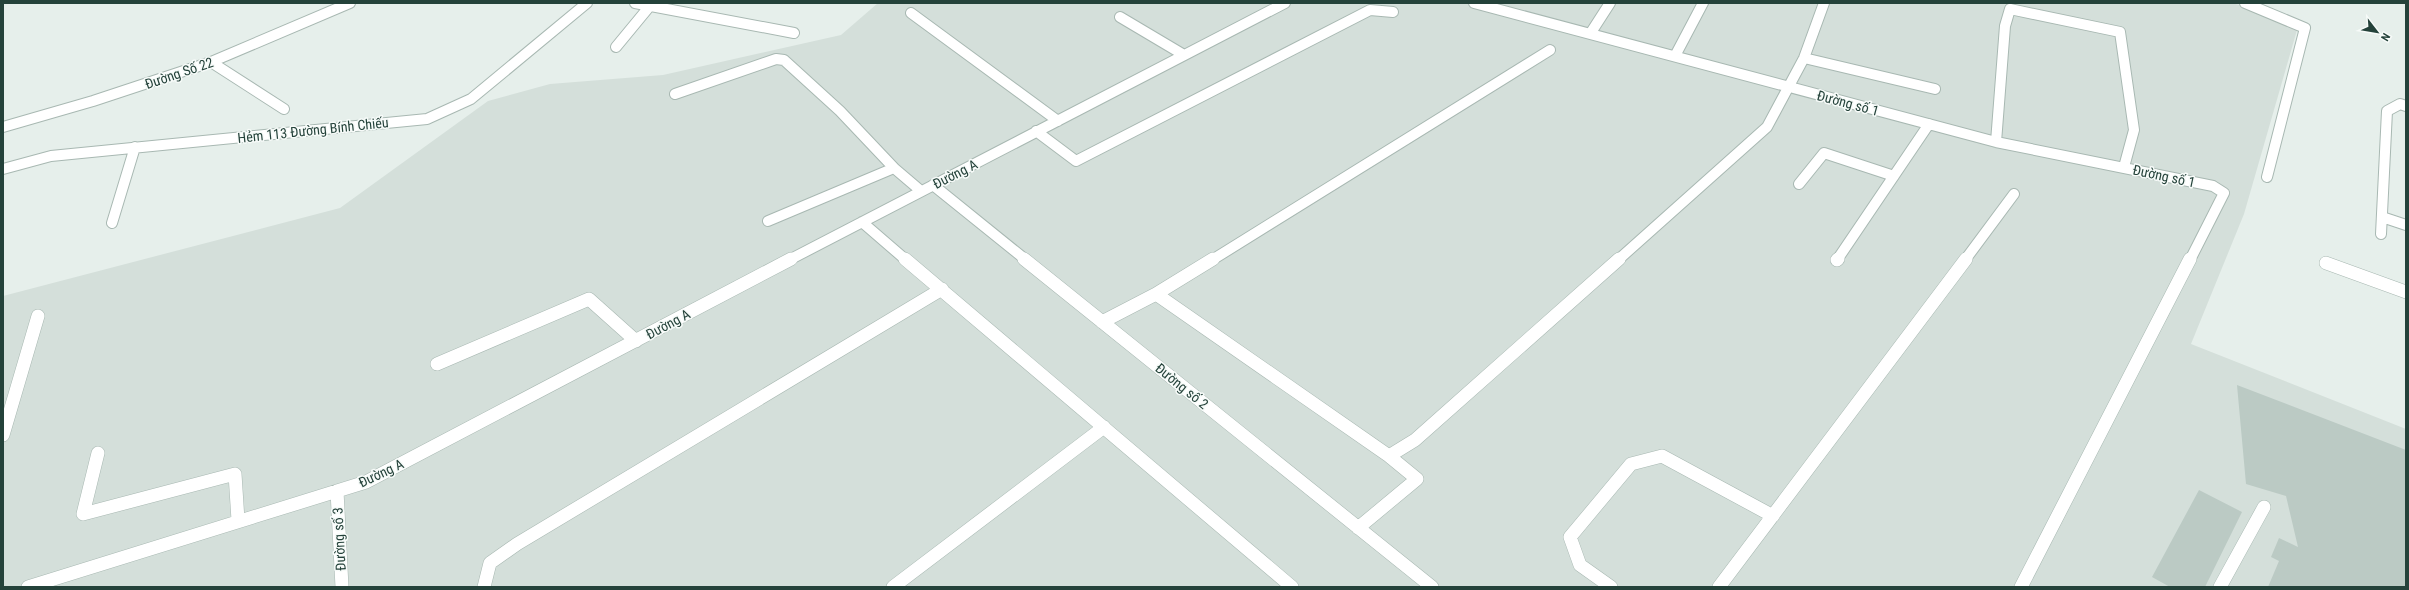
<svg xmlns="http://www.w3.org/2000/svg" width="2409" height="590" font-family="'Roboto Condensed',sans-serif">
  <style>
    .built { fill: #d4dfda }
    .building { fill: #bbcac4 }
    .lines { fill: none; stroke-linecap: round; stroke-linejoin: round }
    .minor-far1-casing { stroke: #a8b8b2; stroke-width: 12 }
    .minor-casing { stroke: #a8b8b2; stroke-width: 14 }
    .minor-far1 { stroke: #fff; stroke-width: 10 }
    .minor { stroke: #fff; stroke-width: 13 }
    .labels { text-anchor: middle; stroke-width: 3; stroke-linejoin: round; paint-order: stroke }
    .street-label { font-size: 14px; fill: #24423a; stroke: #f7fbf9 }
  </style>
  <rect width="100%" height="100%" fill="#e6efeb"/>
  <!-- built -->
  <path class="built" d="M 878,3 L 2231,3 L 2245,6 L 2297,30 L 2244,214 L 2191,344 L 2406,429 L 2406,587 L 3,587 L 3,296 L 340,208 L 488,101 L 550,84 L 663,75 L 841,35 Z"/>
  <!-- building -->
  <path class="building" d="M 2237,385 L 2406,450 L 2406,587 L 2268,587 L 2279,561 L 2271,557 L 2279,538 L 2298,547 L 2286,496 L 2246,484 Z
    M 2199,490 L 2242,512 L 2205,587 L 2170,587 L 2152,577 Z"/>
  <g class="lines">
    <!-- minor-far1 casing -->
    <g class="minor-far1-casing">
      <path id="minor-far1" d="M 635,3 L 794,33
        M 1474,3 L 1996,142 L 2213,186 L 2224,193 L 2190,260
        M 2245,3 L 2305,28 L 2267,177
        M 911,13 L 1058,121
        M 1120,17 L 1184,55
        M 1590,34 L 1610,3
        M 616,47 L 649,7
        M 1675,56 L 1703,3
        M 1804,58 L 1935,89
        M 211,62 L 284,109
        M 675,94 L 776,59 L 784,60 L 840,111 L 894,168
        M 3,127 L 93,101 L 211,62 L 350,3
        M 1036,131 L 1076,161 L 1370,10 L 1393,12
        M 1996,142 L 2005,26 L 2010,9 L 2120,32 L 2134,130 L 2124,167
        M 3,169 L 51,156 L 427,119 L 471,99 L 587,3
        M 1799,184 L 1824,153 L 1894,176
        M 933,185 L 1026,260
        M 2382,217 L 2406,225
        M 768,221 L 894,168 L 921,191
        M 862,222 L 906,260
        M 112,223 L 135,147
        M 2381,234 L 2387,111 L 2400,104 L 2406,106
        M 789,260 L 1285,3
        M 1212,260 L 1550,50
        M 1618,260 L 1767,127 L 1804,58 L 1824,3
        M 1837,260 L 1929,124
        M 1965,260 L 2014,194"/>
    </g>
    <!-- minor casing -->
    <g class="minor-casing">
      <path id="minor" d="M 905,259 L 1292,587
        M 1024,259 L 1432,587
        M 1213,259 L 1156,294 L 1389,456 L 1415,440 L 1619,259
        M 1837,260 L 1838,259
        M 2326,263 L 2406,292
        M 1102,322 L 1156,294
        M 437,364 L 589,299 L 636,341
        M 3,435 L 38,316
        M 98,453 L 83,514 L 235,474 L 238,520
        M 337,491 L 342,587
        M 1358,528 L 1417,479 L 1389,456
        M 28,587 L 366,482 L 791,259
        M 484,587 L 490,563 L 517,544 L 942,289
        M 893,587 L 1104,427
        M 1611,587 L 1580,565 L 1570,537 L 1631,464 L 1662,456 L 1773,516
        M 1719,587 L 1966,259
        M 2021,587 L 2190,259
        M 2220,587 L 2264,507"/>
    </g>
    <!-- minor-far1 -->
    <use href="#minor-far1" class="minor-far1"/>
    <!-- minor -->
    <use href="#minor" class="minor"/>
  </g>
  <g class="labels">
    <!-- street labels -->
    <g class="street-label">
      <text transform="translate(179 73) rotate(-19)" y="5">Đường Số 22</text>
      <text transform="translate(1848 103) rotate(15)" y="5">Đường số 1</text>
      <text transform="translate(313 130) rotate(-6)" y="5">Hẻm 113 Đường Bính Chiếu</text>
      <text transform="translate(955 174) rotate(-27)" y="5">Đường A</text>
      <text transform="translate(2164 176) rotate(12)" y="5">Đường số 1</text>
      <text transform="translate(668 324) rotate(-28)" y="5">Đường A</text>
      <text transform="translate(1182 386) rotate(39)" y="5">Đường số 2</text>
      <text transform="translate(381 473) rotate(-25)" y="5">Đường A</text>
      <text transform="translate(339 539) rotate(-93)" y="5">Đường số 3</text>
    </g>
  </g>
  <!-- border -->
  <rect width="2409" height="590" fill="none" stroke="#24423a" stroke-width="8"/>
  <!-- north arrow -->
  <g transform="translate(2377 32) rotate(121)" stroke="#f7fbf9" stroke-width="3" paint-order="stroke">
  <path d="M0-3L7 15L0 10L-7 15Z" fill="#24423a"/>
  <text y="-6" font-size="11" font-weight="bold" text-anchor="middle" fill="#24423a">N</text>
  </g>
</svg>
